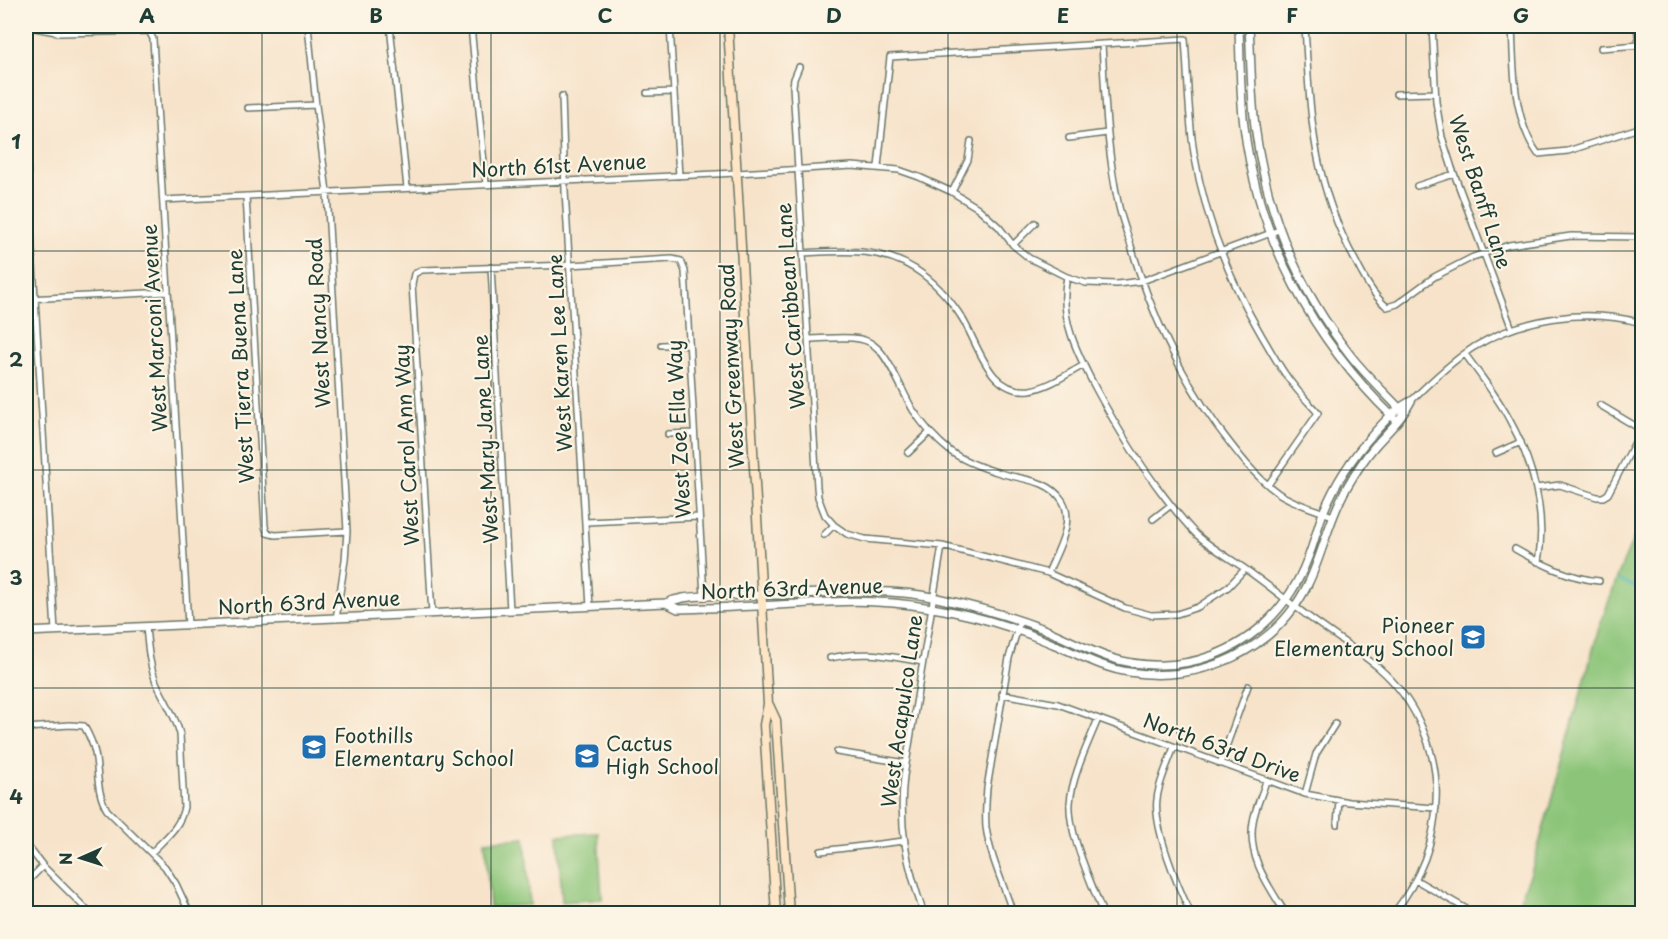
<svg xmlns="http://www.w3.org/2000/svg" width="1668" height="939" font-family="'Playpen Sans',sans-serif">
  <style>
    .green { fill: #8cc579; stroke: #568156; stroke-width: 1.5 }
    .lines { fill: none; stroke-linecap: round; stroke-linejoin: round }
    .stream { stroke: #43b3bb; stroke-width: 2 }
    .canal { stroke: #43b3bb; stroke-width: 8 }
    .minor-casing { stroke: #6b7768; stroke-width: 8 }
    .tertiary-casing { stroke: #6b7768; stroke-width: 10 }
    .secondary-casing { stroke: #6b7768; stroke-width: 11 }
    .minor { stroke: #fff; stroke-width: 5 }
    .tertiary { stroke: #fff; stroke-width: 7 }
    .secondary { stroke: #fee5c5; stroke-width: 8 }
    .grid { fill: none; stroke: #1f3d34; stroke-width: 1.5; stroke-opacity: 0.55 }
    .labels { text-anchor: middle; stroke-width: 4.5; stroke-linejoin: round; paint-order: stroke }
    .street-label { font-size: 20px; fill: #1f3d34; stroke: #fcf5e5 }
    .poi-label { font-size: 20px; fill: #1f3d34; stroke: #fcf5e5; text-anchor: start }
    .neatline { fill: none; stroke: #1f3d34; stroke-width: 2 }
    .grid-label { font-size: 20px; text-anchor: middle; font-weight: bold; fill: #1f3d34 }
  </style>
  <rect width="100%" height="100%" fill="#fcf5e5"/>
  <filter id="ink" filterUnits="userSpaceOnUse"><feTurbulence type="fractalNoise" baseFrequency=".0167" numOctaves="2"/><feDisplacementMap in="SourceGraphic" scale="12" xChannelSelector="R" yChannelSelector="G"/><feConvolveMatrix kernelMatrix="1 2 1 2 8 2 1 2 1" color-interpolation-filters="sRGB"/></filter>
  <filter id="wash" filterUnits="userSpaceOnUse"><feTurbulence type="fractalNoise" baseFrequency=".008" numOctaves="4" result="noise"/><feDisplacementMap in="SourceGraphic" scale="24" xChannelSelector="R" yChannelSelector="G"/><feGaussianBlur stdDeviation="1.35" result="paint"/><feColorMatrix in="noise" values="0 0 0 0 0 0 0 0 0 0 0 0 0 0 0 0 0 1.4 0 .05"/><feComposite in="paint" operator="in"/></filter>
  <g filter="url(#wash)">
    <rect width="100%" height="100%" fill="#f7e3ca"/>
    <!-- green -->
    <path class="green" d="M 1642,519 L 1642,913 L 1514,913 L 1531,873 L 1599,628 L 1620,570 Z
      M 598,833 L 602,899 L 562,902 L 558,835 Z
      M 525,838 L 530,905 L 490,907 L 485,841 Z"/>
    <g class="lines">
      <!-- stream -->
      <path class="stream" d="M 1618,580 L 1642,589"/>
      <!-- canal -->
      <path class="canal" d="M 1635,914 L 1642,891"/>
    </g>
  </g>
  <g filter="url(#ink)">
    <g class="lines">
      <!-- minor casing -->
      <g class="minor-casing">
        <path id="minor" d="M 308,26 L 316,105 L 327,192 L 347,531 L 345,560 L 336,619
          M 390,26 L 407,188
          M 471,26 L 486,184
          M 670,26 L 679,176
          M 1305,26 C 1310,113 1312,183 1356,262 C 1364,278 1373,295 1387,307 L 1397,304 L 1434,277 L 1473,257 L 1509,245 L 1571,236 L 1642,237
          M 1432,26 L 1436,102 L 1442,137 L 1452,168 L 1512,329
          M 1512,26 C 1514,68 1512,118 1538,154 L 1568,151 L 1642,127
          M 1637,26 L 1642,71
          M 30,27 L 61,33 L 149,31 L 153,39 L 188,625
          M 1102,44 C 1105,98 1107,153 1119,207 C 1122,220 1127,233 1131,246 C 1150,310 1178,372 1217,426 C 1235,450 1254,476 1278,493 C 1295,504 1314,509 1333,516
          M 26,45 L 30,26
          M 1601,48 L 1639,45
          M 799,67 L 794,79 L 793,86 L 817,487 L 818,497 L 825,515 L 834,525 L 847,534 L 865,539 L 942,546 L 990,558 L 1048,573 L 1125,608 L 1151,615 L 1177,614 L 1198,607 L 1228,587 L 1245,569
          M 647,93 L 673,92
          M 1396,94 L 1435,93
          M 562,96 L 565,191 L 590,607
          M 248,108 L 316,105
          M 1069,138 L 1107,133
          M 26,148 L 55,631
          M 878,167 L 890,57 L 1185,39 C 1188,77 1188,115 1194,153 C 1205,218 1228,278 1262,336 C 1271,351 1280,368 1291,382 C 1299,393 1309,403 1318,413 L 1268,485
          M 1417,186 L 1454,174
          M 952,192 L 968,160 L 971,141
          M 246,196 L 265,526 L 267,533 L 275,535 L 347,531
          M 163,200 L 737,173 L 852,166 L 899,170 L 919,177 L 952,192 L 978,208 L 999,227 L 1013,245 L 1029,258 L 1067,277 L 1086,283 L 1117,284 L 1142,281 L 1279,230
          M 1013,245 L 1035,223
          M 803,253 C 842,251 881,247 915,269 C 934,281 950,299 962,318 C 979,345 989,395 1030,390 C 1049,387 1067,374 1084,365
          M 491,267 L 510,610
          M 1067,277 C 1058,317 1078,355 1096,389 C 1116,426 1138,462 1164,496 C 1174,509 1184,522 1196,534 C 1210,547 1228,557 1244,568 C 1268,585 1290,603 1313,620 C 1335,636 1358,651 1379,668 C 1416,700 1439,753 1436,801 C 1435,843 1419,881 1393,914
          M 26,299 L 168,292
          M 809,339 C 826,339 844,336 860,339 C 865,340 872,343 876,347 C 889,357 904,395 913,410 C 923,425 936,440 950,451 C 965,462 983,468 1000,473 C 1022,480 1048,479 1062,500 C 1076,521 1056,553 1048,573
          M 661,345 L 689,344
          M 1465,354 C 1480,375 1497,396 1509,419 C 1533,462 1547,514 1538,562
          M 1411,401 C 1431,381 1451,362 1474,347 C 1524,317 1586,308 1642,323
          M 1600,405 L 1642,430
          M 668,434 L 694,433
          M 908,453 L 930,432
          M 1496,453 L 1521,442
          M 1536,488 L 1560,485 L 1597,497 L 1603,497 L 1608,494 L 1642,429
          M 1153,519 L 1171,505
          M 586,522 L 699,517
          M 824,535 L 834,525
          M 1515,549 C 1541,564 1569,578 1599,581
          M 432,614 L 412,284 L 414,274 L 422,270 L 570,265 L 672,259 L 681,261 L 685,271 L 704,596
          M 146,627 C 148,646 149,664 156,682 C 164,700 175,715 180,734 L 184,807 C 180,828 165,838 151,853
          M 830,658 C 866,650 887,656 922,662
          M 1002,694 L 1058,704 L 1305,794 L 1349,802 L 1436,808
          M 1098,719 C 1088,744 1072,776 1070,803 C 1068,834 1092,883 1103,914
          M 26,728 L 70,725 L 84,726 C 89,735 93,743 95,753 C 99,773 96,792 107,810 L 165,867 L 176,884 L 190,914
          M 1174,747 C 1168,764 1159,781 1157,799 C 1153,828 1178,887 1191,914
          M 837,752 L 906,763
          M 1220,764 L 1248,686
          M 1266,781 C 1262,795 1255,808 1253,822 C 1247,857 1268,885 1286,914
          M 1305,794 L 1316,754 L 1335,724
          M 1337,824 L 1339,801
          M 26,844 L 43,866 L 91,914
          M 821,851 L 904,841
          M 1416,880 L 1475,914
          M 26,883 L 43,866
          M 924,914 C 907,866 898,827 904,776 L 942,546
          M 1013,914 C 1004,885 990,857 986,827 C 985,814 986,801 987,788 L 1009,658 L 1020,621"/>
      </g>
      <!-- tertiary casing -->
      <g class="tertiary-casing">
        <path id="tertiary" d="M 1239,26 C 1240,59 1240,93 1244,126 C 1258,239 1313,340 1394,418
          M 1249,26 C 1251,59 1251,93 1255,126 C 1266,211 1298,289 1351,356 C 1366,375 1384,392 1401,410
          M 666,603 L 678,609 C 717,608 756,606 796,604 C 823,602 850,600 877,602 C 903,603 928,607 954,612 C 988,619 1021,630 1053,644 C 1078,654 1102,668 1129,672 C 1200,684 1276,650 1308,584 C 1323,553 1329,518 1347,487 C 1355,473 1364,459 1375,446 C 1388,431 1402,419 1411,401
          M 26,632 L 666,603 C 679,597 692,597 706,596 C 730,595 754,595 778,595 C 833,593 883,587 937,598 C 973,606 1007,615 1041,628 C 1064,637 1085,649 1108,657 C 1141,668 1178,668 1211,656 C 1256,640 1290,605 1307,560 C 1314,545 1317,528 1323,513 C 1335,483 1353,456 1374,433 C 1386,420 1395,409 1411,401"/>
      </g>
      <!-- secondary casing -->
      <g class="secondary-casing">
        <path id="secondary" d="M 728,26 L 768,704 L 764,725 L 776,914
          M 769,705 L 776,720 L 789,914"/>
      </g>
      <!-- minor -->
      <use href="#minor" class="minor"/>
      <!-- tertiary -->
      <use href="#tertiary" class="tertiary"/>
      <!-- secondary -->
      <use href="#secondary" class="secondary"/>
    </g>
  </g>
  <!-- grid -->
  <path class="grid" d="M 262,26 L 262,914M 491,26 L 491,914M 720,26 L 720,914M 948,26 L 948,914M 1177,26 L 1177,914M 1406,26 L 1406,914M 26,251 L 1642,251M 26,470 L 1642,470M 26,688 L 1642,688"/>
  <!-- icons -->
  <defs>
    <g id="school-square" transform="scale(1.35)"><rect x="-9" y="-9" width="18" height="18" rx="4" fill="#1f6fb2" stroke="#fcf5e5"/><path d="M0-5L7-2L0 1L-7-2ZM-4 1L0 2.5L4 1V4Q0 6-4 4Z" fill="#fff"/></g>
  </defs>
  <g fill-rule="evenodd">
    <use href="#school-square" x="1473" y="637"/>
    <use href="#school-square" x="314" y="747"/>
    <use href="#school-square" x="587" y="756"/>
  </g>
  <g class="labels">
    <!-- street labels -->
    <g class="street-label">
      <text transform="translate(559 166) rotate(-3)" y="7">North 61st Avenue</text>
      <text transform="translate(1480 192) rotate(72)" y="7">West Banff Lane</text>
      <text transform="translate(791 306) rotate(-94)" y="7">West Caribbean Lane</text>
      <text transform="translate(319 323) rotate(-93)" y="7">West Nancy Road</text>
      <text transform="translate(155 328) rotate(-93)" y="7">West Marconi Avenue</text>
      <text transform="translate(560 353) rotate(-93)" y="7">West Karen Lee Lane</text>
      <text transform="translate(241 366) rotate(-93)" y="7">West Tierra Buena Lane</text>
      <text transform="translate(732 366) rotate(-93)" y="7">West Greenway Road</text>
      <text transform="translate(679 429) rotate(-93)" y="7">West Zoe Ella Way</text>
      <text transform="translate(486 439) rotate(-93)" y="7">West Mary Jane Lane</text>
      <text transform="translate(407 445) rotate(-93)" y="7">West Carol Ann Way</text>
      <text transform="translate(792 589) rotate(-2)" y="7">North 63rd Avenue</text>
      <text transform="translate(309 603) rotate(-3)" y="7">North 63rd Avenue</text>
      <text transform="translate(902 711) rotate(-82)" y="7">West Acapulco Lane</text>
      <text transform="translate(1222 748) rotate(20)" y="7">North 63rd Drive</text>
    </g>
    <!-- poi labels -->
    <g class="poi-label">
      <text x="1454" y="633" text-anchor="end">Pioneer<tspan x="1454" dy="23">Elementary School</tspan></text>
      <text x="334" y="743">Foothills<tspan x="334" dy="23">Elementary School</tspan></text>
      <text x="606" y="751">Cactus<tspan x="606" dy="23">High School</tspan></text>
    </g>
  </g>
  <!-- margin -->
  <rect width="1668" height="939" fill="none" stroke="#fcf5e5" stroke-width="66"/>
  <!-- north arrow -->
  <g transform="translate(81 858) rotate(267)" stroke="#fcf5e5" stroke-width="4.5" paint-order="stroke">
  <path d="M0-4.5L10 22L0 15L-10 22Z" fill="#1f3d34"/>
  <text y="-9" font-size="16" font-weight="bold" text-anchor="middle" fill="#1f3d34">N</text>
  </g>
  <rect x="33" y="33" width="1602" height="873" class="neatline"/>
  <g class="grid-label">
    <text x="147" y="23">A</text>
    <text x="376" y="23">B</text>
    <text x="605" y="23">C</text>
    <text x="834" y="23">D</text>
    <text x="1063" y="23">E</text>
    <text x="1292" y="23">F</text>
    <text x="1521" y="23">G</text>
    <text x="16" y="149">1</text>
    <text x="16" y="367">2</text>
    <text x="16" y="585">3</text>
    <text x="16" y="804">4</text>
  </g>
</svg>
